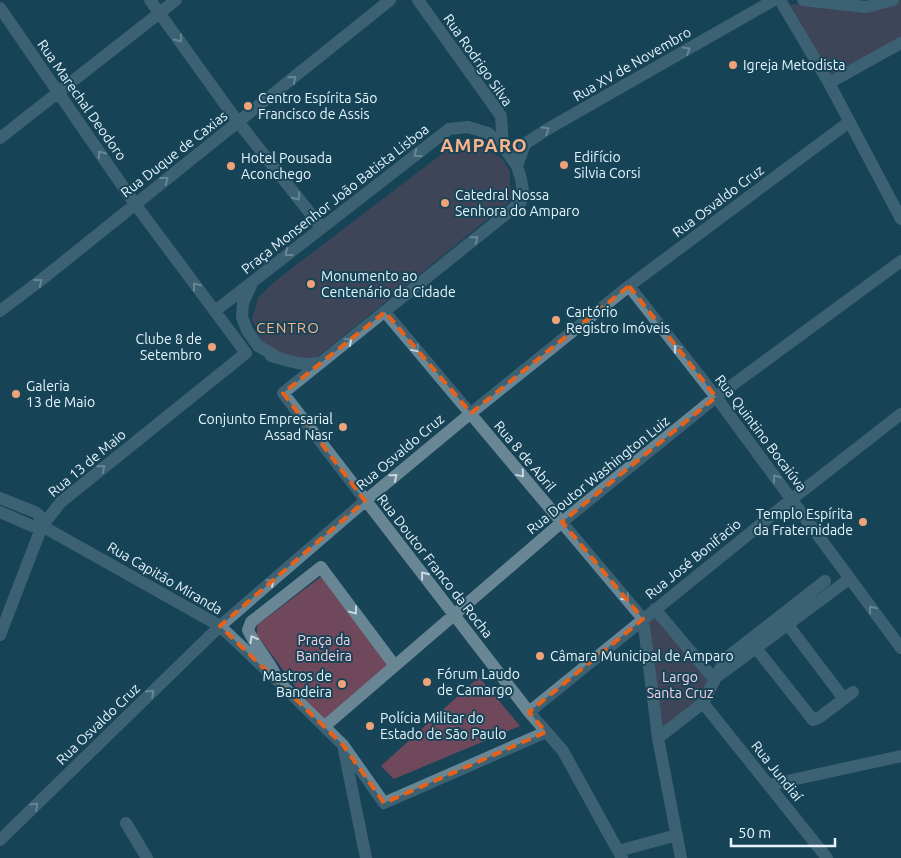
<svg xmlns="http://www.w3.org/2000/svg" width="901" height="858" font-family="Ubuntu,sans-serif">
  <style>
    .green { fill: #6f485b }
    .lines { fill: none; stroke-linecap: round; stroke-linejoin: round }
    .minor { stroke: #698694; stroke-width: 12 }
    .oneway { stroke: #c6d8e2 }
    .marked { fill: none; stroke: #e86118; stroke-width: 4; stroke-dasharray: 10 6; stroke-linejoin: round }
    .poi-dot { fill: #f0a278; stroke: #184457; stroke-width: 2 }
    .labels { text-anchor: middle; stroke-width: 4; stroke-linejoin: round; paint-order: stroke }
    .street-label { font-size: 14px; fill: #e5f4fc; stroke: #184457 }
    .poi-label { font-size: 14px; fill: #e5f4fc; stroke: #184457; text-anchor: start }
    .park-label { font-size: 14px; fill: #f8d2e3; stroke: #184457 }
    .neighbourhood-label { font-size: 15px; letter-spacing: 1px; fill: #fab28b; stroke: #184457 }
    .district-label { font-size: 19px; font-weight: bold; letter-spacing: 1px; fill: #fab28b; stroke: #184457 }
  </style>
  <rect width="100%" height="100%" fill="#184457"/>
  <!-- green -->
  <path class="green" d="M 901,0 L 901,40 L 831,79 L 790,4 L 869,10 Z
    M 472,143 L 502,158 L 510,172 L 510,186 L 515,197 L 316,358 L 306,359 L 283,355 L 262,342 L 252,319 L 258,298 L 274,282 L 455,144 Z
    M 326,573 L 395,666 L 325,726 L 257,635 L 257,625 Z
    M 655,618 L 712,681 L 703,703 L 657,732 L 649,622 Z
    M 479,677 L 520,726 L 394,779 L 381,766 Z"/>
  <g class="lines">
    <!-- minor -->
    <path class="minor" d="M 150,0 L 232,114 L 321,227
      M 418,0 L 501,116 L 503,146 L 517,166 L 521,179 L 523,191 L 521,202 L 283,393 L 529,712 L 563,751 L 622,858
      M 780,0 L 829,83 L 901,219
      M 803,0 L 866,7 L 893,0
      M 0,8 L 135,204 L 246,353
      M 829,83 L 901,43
      M 0,138 L 176,0
      M 517,166 L 525,144 L 546,130 L 774,0
      M 252,283 L 243,303 L 242,317 L 247,330 L 258,346 L 279,358
      M 629,286 L 716,397 L 901,648
      M 0,311 L 41,280 L 390,0
      M 215,311 L 449,129 L 468,127 L 488,133 L 503,146
      M 385,312 L 643,619 L 658,738 L 681,858
      M 271,356 C 290,361 300,366 320,363
      M 0,498 L 35,512 L 39,515 L 42,526
      M 0,512 L 32,526 L 42,526 L 220,626 L 278,681 L 343,745 L 384,803 L 546,732
      M 655,609 L 714,679
      M 788,625 L 844,699
      M 0,635 L 42,526 L 61,502 L 246,353
      M 756,648 L 813,720 L 820,717 L 853,692
      M 274,672 C 266,657 255,645 248,630 L 251,622 L 321,567 L 395,666
      M 718,676 L 849,579
      M 703,703 L 827,858
      M 529,712 L 792,499 L 901,414
      M 325,726 L 562,522 L 716,397 L 901,261
      M 658,738 L 703,703 L 725,659 L 825,581
      M 344,750 L 366,858
      M 769,785 L 901,756
      M 126,823 L 147,858
      M 0,840 L 220,626 L 365,501 L 471,413 L 629,286 L 849,122
      M 618,851 L 677,835"/>
  </g>
  <!-- one-way arrows -->
  <defs><path id="oneway-chevron" d="M-2-3.5L2.5 0L-2 3.5" fill="none" stroke-width="1.6" stroke-linecap="round" stroke-linejoin="round" transform="scale(1.25)"/></defs>
  <g class="oneway">
    <use href="#oneway-chevron" transform="translate(179 39) rotate(54)"/>
    <use href="#oneway-chevron" transform="translate(687 50) rotate(-30)"/>
    <use href="#oneway-chevron" transform="translate(293 79) rotate(-39)"/>
    <use href="#oneway-chevron" transform="translate(546 130) rotate(-32)"/>
    <use href="#oneway-chevron" transform="translate(101 154) rotate(-125)"/>
    <use href="#oneway-chevron" transform="translate(417 154) rotate(142)"/>
    <use href="#oneway-chevron" transform="translate(165 180) rotate(-38)"/>
    <use href="#oneway-chevron" transform="translate(297 197) rotate(52)"/>
    <use href="#oneway-chevron" transform="translate(475 239) rotate(-39)"/>
    <use href="#oneway-chevron" transform="translate(288 253) rotate(142)"/>
    <use href="#oneway-chevron" transform="translate(39 282) rotate(-38)"/>
    <use href="#oneway-chevron" transform="translate(196 286) rotate(-127)"/>
    <use href="#oneway-chevron" transform="translate(349 341) rotate(-39)"/>
    <use href="#oneway-chevron" transform="translate(677 348) rotate(-128)"/>
    <use href="#oneway-chevron" transform="translate(416 349) rotate(50)"/>
    <use href="#oneway-chevron" transform="translate(102 468) rotate(-39)"/>
    <use href="#oneway-chevron" transform="translate(521 474) rotate(50)"/>
    <use href="#oneway-chevron" transform="translate(394 477) rotate(-40)"/>
    <use href="#oneway-chevron" transform="translate(776 478) rotate(-127)"/>
    <use href="#oneway-chevron" transform="translate(424 575) rotate(-128)"/>
    <use href="#oneway-chevron" transform="translate(271 582) rotate(-41)"/>
    <use href="#oneway-chevron" transform="translate(626 598) rotate(50)"/>
    <use href="#oneway-chevron" transform="translate(872 609) rotate(-127)"/>
    <use href="#oneway-chevron" transform="translate(354 611) rotate(53)"/>
    <use href="#oneway-chevron" transform="translate(253 639) rotate(-119)"/>
    <use href="#oneway-chevron" transform="translate(151 693) rotate(-44)"/>
    <use href="#oneway-chevron" transform="translate(35 806) rotate(-44)"/>
  </g>
  <!-- marked area -->
  <path d="M0 0H901V858H0ZM 629,286 L 716,397 L 562,522 L 643,619 L 529,712 L 546,732 L 384,803 L 343,745 L 220,626 L 365,501 L 283,393 L 385,312 L 471,413 Z" fill="#184457" fill-opacity=".55" fill-rule="evenodd"/>
  <path class="marked" d="M 629,286 L 716,397 L 562,522 L 643,619 L 529,712 L 546,732 L 384,803 L 343,745 L 220,626 L 365,501 L 283,393 L 385,312 L 471,413 Z"/>
  <!-- markers -->
  <g class="poi-dot">
    <circle cx="733" cy="65" r="5"/>
    <circle cx="248" cy="106" r="5"/>
    <circle cx="564" cy="165" r="5"/>
    <circle cx="231" cy="166" r="5"/>
    <circle cx="445" cy="203" r="5"/>
    <circle cx="311" cy="284" r="5"/>
    <circle cx="556" cy="320" r="5"/>
    <circle cx="212" cy="347" r="5"/>
    <circle cx="16" cy="394" r="5"/>
    <circle cx="343" cy="427" r="5"/>
    <circle cx="863" cy="522" r="5"/>
    <circle cx="540" cy="656" r="5"/>
    <circle cx="427" cy="682" r="5"/>
    <circle cx="342" cy="684" r="5"/>
    <circle cx="370" cy="726" r="5"/>
  </g>
  <g class="labels">
    <!-- street labels -->
    <g class="street-label">
      <text transform="translate(478 60) rotate(55)" y="5">Rua Rodrigo Silva</text>
      <text transform="translate(632 64) rotate(-30)" y="5">Rua XV de Novembro</text>
      <text transform="translate(82 100) rotate(55)" y="5">Rua Marechal Deodoro</text>
      <text transform="translate(174 154) rotate(-38)" y="5">Rua Duque de Caxias</text>
      <text transform="translate(335 199) rotate(-38)" y="5">Praça Monsenhor João Batista Lisboa</text>
      <text transform="translate(718 201) rotate(-37)" y="5">Rua Osvaldo Cruz</text>
      <text transform="translate(761 433) rotate(53)" y="5">Rua Quintino Bocaiúva</text>
      <text transform="translate(400 452) rotate(-40)" y="5">Rua Osvaldo Cruz</text>
      <text transform="translate(525 456) rotate(50)" y="5">Rua 8 de Abril</text>
      <text transform="translate(87 463) rotate(-40)" y="5">Rua 13 de Maio</text>
      <text transform="translate(598 475) rotate(-39)" y="5">Rua Doutor Washington Luiz</text>
      <text transform="translate(693 559) rotate(-39)" y="5">Rua José Bonifacio</text>
      <text transform="translate(435 566) rotate(52)" y="5">Rua Doutor Franco da Rocha</text>
      <text transform="translate(165 578) rotate(30)" y="5">Rua Capitão Miranda</text>
      <text transform="translate(98 724) rotate(-44)" y="5">Rua Osvaldo Cruz</text>
      <text transform="translate(777 771) rotate(51)" y="5">Rua Jundiaí</text>
    </g>
    <!-- poi labels -->
    <g class="poi-label">
      <text x="743" y="70">Igreja Metodista</text>
      <text x="258" y="103">Centro Espírita São<tspan x="258" dy="16">Francisco de Assis</tspan></text>
      <text x="574" y="162">Edifício<tspan x="574" dy="16">Silvia Corsi</tspan></text>
      <text x="241" y="163">Hotel Pousada<tspan x="241" dy="16">Aconchego</tspan></text>
      <text x="455" y="200">Catedral Nossa<tspan x="455" dy="16">Senhora do Amparo</tspan></text>
      <text x="321" y="281">Monumento ao<tspan x="321" dy="16">Centenário da Cidade</tspan></text>
      <text x="566" y="317">Cartório<tspan x="566" dy="16">Registro Imóveis</tspan></text>
      <text x="202" y="344" text-anchor="end">Clube 8 de<tspan x="202" dy="16">Setembro</tspan></text>
      <text x="26" y="391">Galeria<tspan x="26" dy="16">13 de Maio</tspan></text>
      <text x="333" y="424" text-anchor="end">Conjunto Empresarial<tspan x="333" dy="16">Assad Nasr</tspan></text>
      <text x="853" y="519" text-anchor="end">Templo Espírita<tspan x="853" dy="16">da Fraternidade</tspan></text>
      <text x="550" y="661">Câmara Municipal de Amparo</text>
      <text x="437" y="679">Fórum Laudo<tspan x="437" dy="16">de Camargo</tspan></text>
      <text x="332" y="681" text-anchor="end">Mastros de<tspan x="332" dy="16">Bandeira</tspan></text>
      <text x="380" y="723">Polícia Militar do<tspan x="380" dy="16">Estado de São Paulo</tspan></text>
    </g>
    <!-- park labels -->
    <g class="park-label">
      <text x="324" y="645">Praça da<tspan x="324" dy="16">Bandeira</tspan></text>
      <text x="680" y="682">Largo<tspan x="680" dy="16">Santa Cruz</tspan></text>
    </g>
    <!-- neighbourhood labels -->
    <g class="neighbourhood-label">
      <text x="288" y="333">CENTRO</text>
    </g>
    <!-- district labels -->
    <g class="district-label">
      <text x="484" y="152">AMPARO</text>
    </g>
  </g>
  <!-- scale -->
  <path d="M731 838v8h104v-8" fill="none" stroke="#e5f4fc" stroke-width="2.5"/>
  <text x="738" y="838" font-size="15" fill="#e5f4fc" stroke="#184457" stroke-width="4" paint-order="stroke">50 m</text>
</svg>
